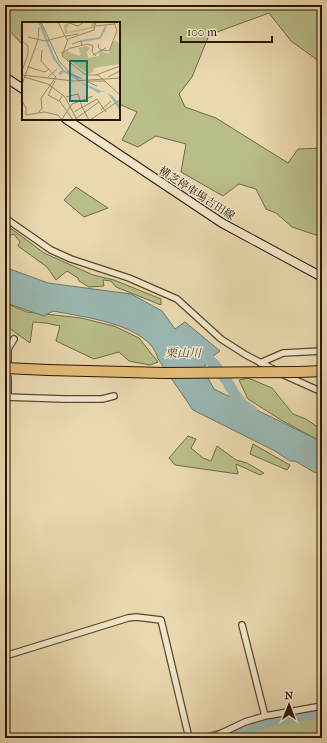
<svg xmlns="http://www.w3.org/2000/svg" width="327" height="743" font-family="'IM FELL French Canon','Noto Serif JP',serif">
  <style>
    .green { fill: #b9be89; stroke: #706b46 }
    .water { fill: #9ab8b3; stroke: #6c786c }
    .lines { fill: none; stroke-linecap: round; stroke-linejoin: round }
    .river { stroke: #9ab8b3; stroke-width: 11 }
    .minor-casing { stroke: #58482d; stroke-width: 8 }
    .secondary-casing { stroke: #281802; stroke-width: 10 }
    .motorway-casing { stroke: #281802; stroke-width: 12 }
    .minor { stroke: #f1e6cb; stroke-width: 5.5 }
    .secondary { stroke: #f1e6cb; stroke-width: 8 }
    .motorway { stroke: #e5bc78; stroke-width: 10 }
    .motorway-bridge-casing { stroke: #281802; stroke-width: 12; stroke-linecap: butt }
    .motorway-bridge { stroke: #e5bc78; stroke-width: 10 }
    .labels { text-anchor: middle; stroke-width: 3; stroke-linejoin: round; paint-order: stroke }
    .street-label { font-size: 11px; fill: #281802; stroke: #f1e6cb }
    .water-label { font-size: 12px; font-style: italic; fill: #505040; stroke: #f1e6cb }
    .inset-river { fill: none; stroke: #9ab8b3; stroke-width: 2 }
    .inset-road { fill: none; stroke: #9c8b6a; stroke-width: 1 }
    .view { fill: #0f766e; fill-opacity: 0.15; stroke: #0f766e; stroke-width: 2 }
    .inset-edge { fill: none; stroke: #281802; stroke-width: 2 }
  </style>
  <rect width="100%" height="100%" fill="#ead8af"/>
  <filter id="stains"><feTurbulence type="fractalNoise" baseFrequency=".005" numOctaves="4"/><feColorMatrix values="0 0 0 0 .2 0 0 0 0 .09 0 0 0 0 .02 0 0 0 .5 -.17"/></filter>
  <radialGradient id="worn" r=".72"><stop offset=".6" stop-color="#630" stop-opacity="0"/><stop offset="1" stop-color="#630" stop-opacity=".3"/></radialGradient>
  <!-- green -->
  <path class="green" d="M 5,5 L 322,5 L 322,62 L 320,62 L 291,41 L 269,13 L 209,35 L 192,77 L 179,94 L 185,107 L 216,118 L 288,163 L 298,149 L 322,148 L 322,237 L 292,227 L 276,213 L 266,209 L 256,189 L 239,184 L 223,196 L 181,172 L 186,144 L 156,136 L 138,147 L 122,140 L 137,112 L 119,104 L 119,23 L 23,23 L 23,45 L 5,26 Z
    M 76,187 L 108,208 L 84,217 L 64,200 Z
    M 5,224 L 44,253 L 93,275 L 114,280 L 161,299 L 161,305 L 116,287 L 111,281 L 103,280 L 104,286 L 89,287 L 79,281 L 78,278 L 67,271 L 56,280 L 47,267 L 18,246 L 20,242 L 14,234 L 6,237 Z
    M 5,303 L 27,312 L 81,318 L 114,326 L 139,338 L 158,362 L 150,365 L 129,361 L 119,352 L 94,359 L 56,341 L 60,326 L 46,323 L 33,322 L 30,343 L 5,325 Z
    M 248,378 L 272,388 L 293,414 L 306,419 L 322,430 L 322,442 L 281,420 L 248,399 L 239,380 Z
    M 188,436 L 196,439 L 191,448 L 203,458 L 211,461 L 217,446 L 236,460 L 247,463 L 264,473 L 260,475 L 236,464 L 238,474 L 175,465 L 169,458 Z
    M 253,444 L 290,465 L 287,470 L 250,454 Z
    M 322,714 L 322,738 L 201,738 L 201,735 L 264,718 Z"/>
  <!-- water -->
  <path class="water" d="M 5,265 L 7,268 L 48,283 L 131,294 L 162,311 L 175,329 L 185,322 L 220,351 L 206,361 L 204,371 L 214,389 L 322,442 L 322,474 L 314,472 L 295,461 L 290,461 L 275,451 L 193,410 L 158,359 C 150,324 83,317 53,311 L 44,316 L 6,303 Z"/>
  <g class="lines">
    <!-- river -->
    <path class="river" d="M 197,350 L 214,364 L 227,381 L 235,395 L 242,404 L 252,411
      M 231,738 L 263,723 L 322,712"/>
    <!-- minor casing -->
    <g class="minor-casing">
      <path id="minor" d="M 5,218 L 51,250 L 71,259 L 129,278 L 177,299 L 221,339 L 246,355 L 275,370
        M 8,361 L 8,349 L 14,339
        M 260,363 L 283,353 L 322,351
        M 282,374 L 322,392
        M 5,397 L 64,399 L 102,399 L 114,396
        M 8,398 L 8,378
        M 242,625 L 265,716
        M 5,656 L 128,618 L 136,617 L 161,620 L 189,738
        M 211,738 L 245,722 L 265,716 L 322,706"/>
    </g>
    <!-- secondary casing -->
    <g class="secondary-casing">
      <path id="secondary" d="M 5,77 L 23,89
        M 66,119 L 222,223 L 322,277"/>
    </g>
    <!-- motorway casing -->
    <g class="motorway-casing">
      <path id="motorway" d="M 5,368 L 48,370
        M 300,372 L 322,371"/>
    </g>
    <!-- minor -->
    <use href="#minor" class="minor"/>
    <!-- secondary -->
    <use href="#secondary" class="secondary"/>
    <!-- motorway -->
    <use href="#motorway" class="motorway"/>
    <!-- motorway-bridge casing -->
    <g class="motorway-bridge-casing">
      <path id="motorway-bridge" d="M 48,370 L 165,373 L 300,372"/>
    </g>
    <!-- motorway-bridge -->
    <use href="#motorway-bridge" class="motorway-bridge"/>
  </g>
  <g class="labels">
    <!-- street labels -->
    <g class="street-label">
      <text transform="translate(197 193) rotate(33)" y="4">横芝停車場吉田線</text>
    </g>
    <!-- water labels -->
    <g class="water-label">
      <text x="183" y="357">栗山川</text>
    </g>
  </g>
  <!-- overview -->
  <g transform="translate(22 22)">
    <rect width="98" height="98" fill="#ead8af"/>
    <path d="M 48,0 L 45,6 L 46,10 L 69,5 L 70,0 L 74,0 L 72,6 L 43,12 L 42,3 ZM 94,18 L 98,23 L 98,42 L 72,46 L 71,50 L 67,52 L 41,34 L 41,30 L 45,29 L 57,34 L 59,32 L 56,26 L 64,24 L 68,26 L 65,30 L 66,36 L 77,34 L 77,28 L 87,32 L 90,21 Z" fill="#b9be89"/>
    <path d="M 16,0 L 19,0 L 32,34 L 42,48 L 56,55 L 59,60 L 91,74 L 98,83 L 98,89 L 87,73 L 81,69 L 76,71 L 42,50 L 38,53 L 36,51 L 40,48 L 31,37 Z" fill="#9ab8b3"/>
    <path class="inset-river" d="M 59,19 L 78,16 L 84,4"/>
    <path class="inset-road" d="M 19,0 L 37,39 L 48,51 L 60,57M 36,0 L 45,18M 44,0 L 56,4 L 62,0M 74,0 L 72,8 L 46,17 L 40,34 L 64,53 L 76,53 L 98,73M 74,4 L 92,2M 44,14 L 56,12M 6,15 L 23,19 L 43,14M 0,19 L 6,24 L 6,32 L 0,49M 50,22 L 59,19 L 60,23M 77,22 L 76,25 L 79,28 L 87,29 L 95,9 L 92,0M 39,31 L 49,26 L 66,22 L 71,24 L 70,30 L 74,34M 71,33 L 84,26M 6,45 L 23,50 L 27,47M 0,53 L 52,59 L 98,56M 74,53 L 98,44M 2,55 L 26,62 L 43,75 L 55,98M 26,55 L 35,47M 86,55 L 98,49M 33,59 L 26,73 L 37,79 L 41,73M 64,59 L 75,64M 66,59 L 83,59M 0,62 L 16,18 L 17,5M 44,75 L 56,72 L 60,85M 37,78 L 51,98M 0,79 L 4,86 L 4,93 L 22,90 L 36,93 L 40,98M 60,85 L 67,98M 79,88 L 89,79M 17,90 L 20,86 L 19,76 L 34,55 L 19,39 L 20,28M 52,90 L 75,77 L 84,90M 40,97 L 50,82 L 71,74M 52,98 L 77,80M 68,98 L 98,78"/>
    <path class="view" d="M 48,39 L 65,39 L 65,79 L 48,79 Z"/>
    <rect width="98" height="98" class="inset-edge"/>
  </g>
  <!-- margin -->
  <rect width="327" height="743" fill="none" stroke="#ead8af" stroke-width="20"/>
  <rect x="6" y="6" width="315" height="731" fill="none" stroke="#281802" stroke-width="2"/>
  <rect x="10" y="10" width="307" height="723" fill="none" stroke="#281802"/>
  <!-- north arrow -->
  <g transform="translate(289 705)" stroke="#f1e6cb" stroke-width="3" paint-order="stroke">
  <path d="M0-3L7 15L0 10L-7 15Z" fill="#281802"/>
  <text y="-6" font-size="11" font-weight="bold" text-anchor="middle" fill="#281802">N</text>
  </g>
  <!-- scale -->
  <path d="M181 36v6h91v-6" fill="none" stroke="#281802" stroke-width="2"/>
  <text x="187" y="36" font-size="12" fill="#281802" stroke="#f1e6cb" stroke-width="3" paint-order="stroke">100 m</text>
  <rect width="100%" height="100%" filter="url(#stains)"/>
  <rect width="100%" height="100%" fill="url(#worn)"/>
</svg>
